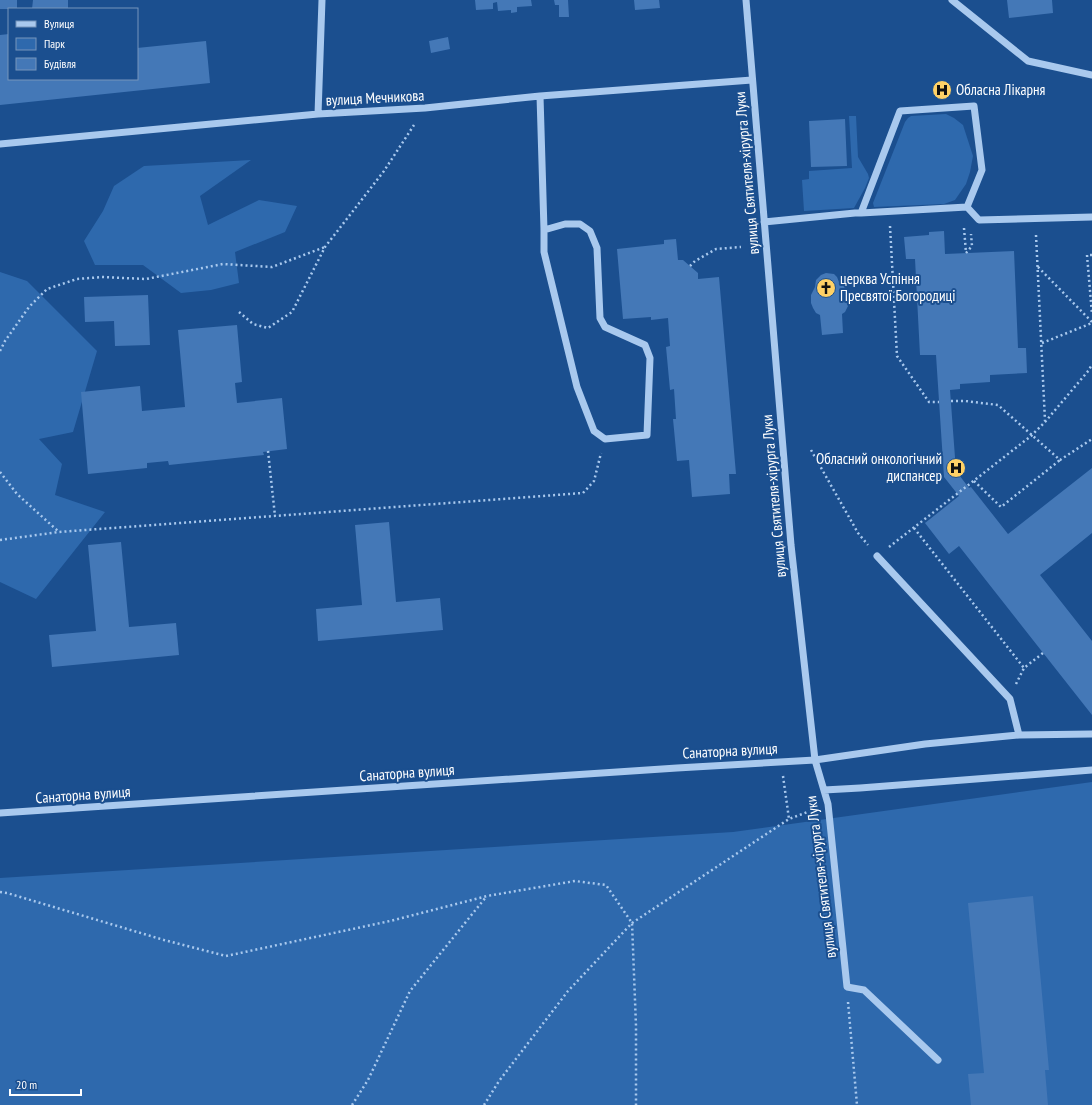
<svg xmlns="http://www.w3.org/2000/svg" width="1092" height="1105" font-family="'PT Sans Narrow',sans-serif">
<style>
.green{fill:#2e69ad}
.building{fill:#4478b7}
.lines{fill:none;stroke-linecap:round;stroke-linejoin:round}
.path{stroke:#a9c9ee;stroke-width:2.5;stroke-dasharray:2 3;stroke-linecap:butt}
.minor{stroke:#a9c9ee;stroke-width:7}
.labels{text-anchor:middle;stroke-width:4;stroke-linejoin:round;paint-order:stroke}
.poi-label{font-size:15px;fill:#fff;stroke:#1b4f8f;text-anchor:start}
.street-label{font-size:15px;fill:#fff;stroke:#1b4f8f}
</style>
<rect width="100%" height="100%" fill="#1b4f8f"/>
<path class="green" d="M946 114 954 118 963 125 973 156 970 172 966 184 955 200 944 204 874 207 873 203 905 122 908 118 911 116Z
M849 116H856L858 157 868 174 869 178 865 188 854 208 804 211 802 180 809 179V171L852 168Z
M251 160 200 196 208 225 259 200 297 206 285 232 235 252 239 283 211 290 181 293 143 265H95L84 241 103 211 114 186 144 166Z
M0 272 27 281 97 351 73 432 39 439 62 464 55 495 105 512 36 599 0 582Z
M1092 782V1105H0V878L733 832Z"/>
<path class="building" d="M0 0H17V9H0Z
M33 0H68V9H32Z
M475 0H531L532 6 517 7V12L511 13V10L498 11 497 2 493 3V9L476 10Z
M554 0H568L569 17H559V5H555Z
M634 0H659L660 8 635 10Z
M1007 0H1052L1053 13 1009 18Z
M9 34V79H137V48L206 41 210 83 0 105V35Z
M448 37 450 49 431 53 429 41Z
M845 119 847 166 811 167 809 121Z
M944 231 945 254 1014 251 1018 348H1026L1027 373 990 375V382L960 384V389L950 390 956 471 969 488 971 487 1008 534 1092 468V533L1040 575 1092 641V715L959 546 949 554 925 523 959 496 944 477 936 355H920L915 259H906L904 237 929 235V232Z
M676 239 678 260H683L698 273V279L719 277 736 474H729L730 494 692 497 689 460 677 461 673 419H676L674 389 670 390 666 347 670 346 668 318 651 320V317L623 319 617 249 664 244V240Z
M826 273 834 274 837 277 839 282 844 285 848 291 850 298 848 306 845 312 842 314 843 333 822 335 820 315 816 313 813 308 811 303V295L815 287 816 280 821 275Z
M148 295 150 345 115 346 114 321 85 322 84 297Z
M237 325 242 382 235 383 237 403 282 398 287 449 263 452 264 455 169 465 168 461 147 463V468L88 474 81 392 140 386 142 411 185 407 178 330Z
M389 522 396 602 440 598 443 630 318 641 316 609 362 605 355 525Z
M121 542 129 627 176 623 179 655 52 667 49 635 96 631 88 545Z
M1033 896 1049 1070H1045L1048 1105H971L968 1074 984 1073 968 903Z"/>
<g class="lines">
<path class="path" d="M890 226 897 356 929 402H939
M964 228 966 253
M1036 235 1045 421
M966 253 972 246 971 234
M1092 255H1087L1092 314
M690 266 695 261 716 249 741 247
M1038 267 1092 322
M239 312 253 324 268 328 292 312 325 247 384 171 414 125
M1042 343 1092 323
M0 351 5 341 29 307 47 289 77 279 102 277 146 279 223 264 272 267 325 247
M951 401H965L998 405 1060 460 1092 439
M811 450 858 533 868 545
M268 451 275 516
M0 472 17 494 59 532
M974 481 1001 507 1060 460
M914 528 1024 668
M0 540 59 532 583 493 594 481 601 453
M889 547 1031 436 1045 422 1089 370 1092 364
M1016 684 1024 668 1043 653
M783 776 789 819
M0 892 7 893 164 940 226 956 390 921 487 896 575 881 606 885 632 923 636 1026V1105
M848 1002 857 1105
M352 1105 368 1080 410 991 486 897
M484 1105 499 1081 568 991 632 923 789 819 813 810"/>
<path class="minor" d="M746 0 791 545 815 760 828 804 847 987 864 990 938 1060
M952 0 1028 61 1092 75
M540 96 544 230V252L577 387 594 431 605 439 647 435 650 358 645 345 605 327 600 318 597 248 590 231 580 224H565L544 230
M318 114 322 0
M0 144 318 114 425 108 540 96 752 80
M967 207 979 220 1092 217
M764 222 855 213H861L967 207 982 170 974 106 900 111 861 213
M877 556 1010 699 1019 735
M824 790 860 788 1092 770
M0 813 677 768 815 760 925 744 1019 735 1092 734"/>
</g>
<defs>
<g id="hospital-disc" transform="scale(1)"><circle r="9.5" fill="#ffd166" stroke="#1b4f8f"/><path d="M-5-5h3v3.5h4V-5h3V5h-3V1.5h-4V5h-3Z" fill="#111"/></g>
<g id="church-disc" transform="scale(1)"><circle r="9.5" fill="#ffd166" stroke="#1b4f8f"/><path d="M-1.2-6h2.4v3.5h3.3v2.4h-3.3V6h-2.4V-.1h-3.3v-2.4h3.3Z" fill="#111"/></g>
</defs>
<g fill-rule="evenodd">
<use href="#hospital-disc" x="942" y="90"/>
<use href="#church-disc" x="826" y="288"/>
<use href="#hospital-disc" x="956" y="468"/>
</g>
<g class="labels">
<g class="poi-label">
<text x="956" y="95">Обласна Лікарня</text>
<text x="840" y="284">церква Успіння<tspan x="840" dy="17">Пресвятої Богородиці</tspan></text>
<text x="942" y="464" text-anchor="end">Обласний онкологічний<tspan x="942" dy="17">диспансер</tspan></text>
</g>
<g class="street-label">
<text transform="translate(375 98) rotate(-3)" y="5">вулиця Мечникова</text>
<text transform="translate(747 173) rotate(-95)" y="5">вулиця Святителя-хірурга Луки</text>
<text transform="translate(774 496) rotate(-95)" y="5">вулиця Святителя-хірурга Луки</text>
<text transform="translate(730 751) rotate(-3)" y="5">Санаторна вулиця</text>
<text transform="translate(407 773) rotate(-4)" y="5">Санаторна вулиця</text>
<text transform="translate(83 795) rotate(-4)" y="5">Санаторна вулиця</text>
<text transform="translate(821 877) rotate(-97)" y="5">вулиця Святителя-хірурга Луки</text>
</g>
</g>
<rect x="8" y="8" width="130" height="72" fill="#1b4f8f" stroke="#7695bc"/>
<rect x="16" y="21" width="20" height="6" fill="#a9c9ee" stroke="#7695bc"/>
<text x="44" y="28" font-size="12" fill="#ffffff">Вулиця</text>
<rect x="16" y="38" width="20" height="12" fill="#2e69ad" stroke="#7695bc"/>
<text x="44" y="48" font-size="12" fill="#ffffff">Парк</text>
<rect x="16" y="58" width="20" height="12" fill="#4478b7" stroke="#7695bc"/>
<text x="44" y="68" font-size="12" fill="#ffffff">Будівля</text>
<path d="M10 1089v6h71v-6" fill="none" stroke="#ffffff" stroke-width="2"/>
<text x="16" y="1089" font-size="12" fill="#ffffff" stroke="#1b4f8f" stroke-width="3" paint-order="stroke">20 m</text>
</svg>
